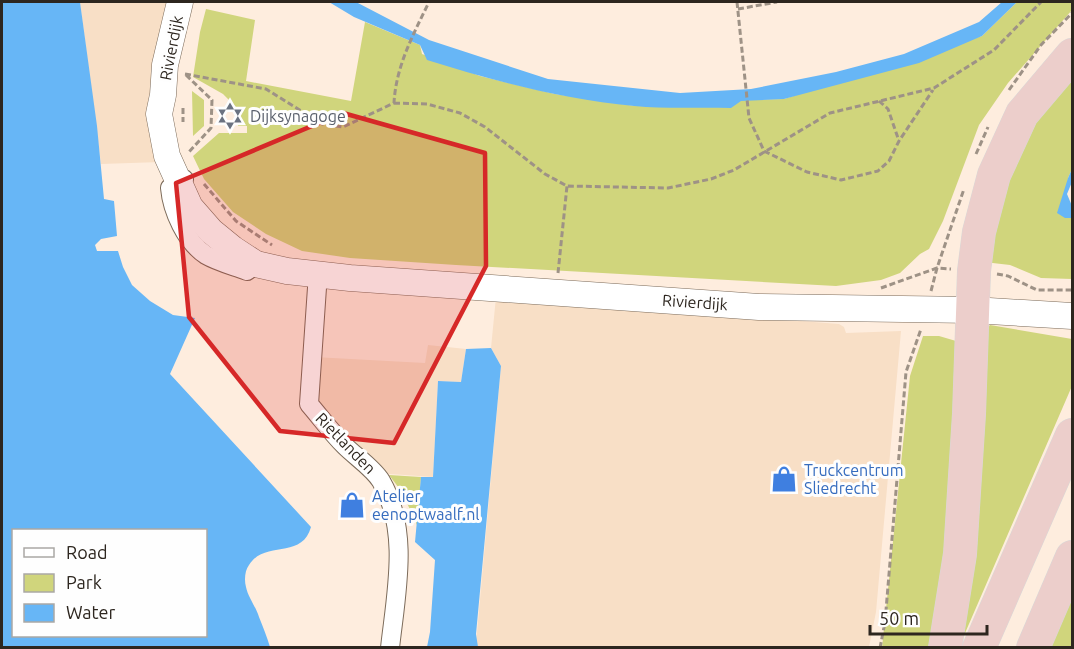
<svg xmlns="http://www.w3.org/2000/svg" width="1074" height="649" font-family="Ubuntu,sans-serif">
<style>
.built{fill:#f8dfc6}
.green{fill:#d0d57c}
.water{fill:#67b6f6;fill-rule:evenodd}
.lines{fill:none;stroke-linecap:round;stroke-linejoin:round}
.street-casing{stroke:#7c6b5a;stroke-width:20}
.secondary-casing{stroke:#7c6b5a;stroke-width:27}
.highway-casing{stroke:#d9d8d7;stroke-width:34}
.path{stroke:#9e9286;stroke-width:3;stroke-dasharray:6 3;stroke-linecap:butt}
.street{stroke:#fff;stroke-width:18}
.secondary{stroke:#fff;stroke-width:26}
.highway{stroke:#eccecb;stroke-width:33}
.marked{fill:#d62828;fill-opacity:0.2;stroke:#d62828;stroke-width:4.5;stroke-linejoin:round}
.labels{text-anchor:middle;stroke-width:6;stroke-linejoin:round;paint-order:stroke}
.street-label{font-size:16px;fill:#2d261f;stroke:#fefefe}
.worship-label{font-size:16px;fill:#5b616d;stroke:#fefefe;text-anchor:start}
.shop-label{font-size:16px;fill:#366cbe;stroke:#fefefe;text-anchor:start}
</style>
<rect width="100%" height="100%" fill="#feedde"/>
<path class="built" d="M80 2H179L161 162 101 164Z
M496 297 839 324 844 327 846 333 901 331 876 612 869 647 478 648 476 644 501 366 491 348Z
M428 345 466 349 461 382 438 381 433 477 376 473 318 409 314 357 425 363Z"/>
<path class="green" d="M1017 2H1072V10L1008 83 979 125 943 221 929 249 920 254 900 273 881 280 836 286 456 265 350 258 302 251 266 234 233 212 204 179 193 156 219 133H247V126H238V109L223 94 193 77 200 32 206 9 255 20 246 81 351 101 365 22 420 45 422 54 480 76 555 94 635 106 730 107 741 100 784 99 982 36Z
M1072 71V169L1068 178 1065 218H1072V279L1041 278 1010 265 984 262C1002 194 1025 125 1072 71Z
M192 91 204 100V126L193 136Z
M990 325 1072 339V386L959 647 984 331Z
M923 336H939L956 341 950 550 931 647 882 648 910 376Z
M389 475 421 477 417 525 402 492Z
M1072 598V647H1051Z"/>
<path class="water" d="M2 2H80L97 126 104 199 114 201 117 236 101 239 95 245 97 251H118L123 267 132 285 150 301 173 315 195 318 170 374 311 527C302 560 264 540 249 565 245 570 244 580 246 587 248 597 256 607 259 617 263 627 267 637 270 647H2ZM14 530H206V636H14Z
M329 2H356L429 40 548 79 680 93 751 89 836 72 904 54 979 22 1002 2H1017L982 36 919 63 784 99 741 101 731 108C699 107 665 109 634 106 563 99 494 81 427 60L420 45 354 17Z
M1072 169V182L1067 194 1072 206V218H1065L1057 213 1068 178Z
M491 348 501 366 476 634 478 647H427L430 632 435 560 415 542 421 477H433L438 381 461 382 466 349Z"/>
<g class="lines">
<g class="street-casing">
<path id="street" d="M184 179 170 188C172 211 186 242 206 255 218 262 234 266 247 271L256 264
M318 273 309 404C321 418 332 433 345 446 356 457 373 468 381 481 410 531 396 593 390 648"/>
</g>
<g class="secondary-casing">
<path id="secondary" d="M180 2 165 65 163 95 159 114 167 156 190 207 211 231 233 249 256 264 287 271 350 278 759 307 973 310 1072 316"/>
</g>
<g class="highway-casing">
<path id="highway" d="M945 648 960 554 969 414 974 271 979 232 994 175 1022 114 1072 55
M979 648 1072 435
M1033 648 1072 557"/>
</g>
<path class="path" d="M737 2 749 118 764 151 807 172 841 180 878 171 889 161 899 141 933 90
M738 9 777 2
M185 74 266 89 322 124 343 127 394 103C396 66 413 35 429 2
M186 75 212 100 211 128 188 153
M1009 90 1041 45 1072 13
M879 101 888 109 899 141
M394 103 427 104 460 113 485 127 545 174 567 186 668 188 711 179 734 170 830 113 934 88 994 50 1041 2
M183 108V122
M976 154 988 127
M204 184 236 221 272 245
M558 273 567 186
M997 274 1008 276 1037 290H1072
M881 288 937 268 951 269
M931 291 937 268 964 189
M880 648 885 622 906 372 921 329"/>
<use href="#street" class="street"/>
<use href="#secondary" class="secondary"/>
<use href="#highway" class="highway"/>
</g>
<path class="marked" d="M343 113 485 153 486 266 394 443 280 431 189 317 176 183Z"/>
<defs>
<g id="synagogue-bare" transform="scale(2.07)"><path d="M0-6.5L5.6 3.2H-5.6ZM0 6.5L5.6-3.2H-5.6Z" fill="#6b7280" stroke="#fefefe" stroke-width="2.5" paint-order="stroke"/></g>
<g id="shop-bare" transform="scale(2.07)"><path d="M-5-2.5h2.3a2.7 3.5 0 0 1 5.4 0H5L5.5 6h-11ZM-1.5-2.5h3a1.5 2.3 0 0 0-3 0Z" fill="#3f7fe0" stroke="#fefefe" stroke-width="2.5" paint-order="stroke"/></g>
</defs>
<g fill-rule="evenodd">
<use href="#synagogue-bare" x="230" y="116"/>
<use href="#shop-bare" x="784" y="479"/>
<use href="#shop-bare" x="352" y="505"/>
</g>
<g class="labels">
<g class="street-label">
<text transform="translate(171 48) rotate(-79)" y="6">Rivierdijk</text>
<text transform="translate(695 302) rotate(4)" y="6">Rivierdijk</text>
<text transform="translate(346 443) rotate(46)" y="6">Rietlanden</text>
</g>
<g class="worship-label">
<text x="250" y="122">Dijksynagoge</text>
</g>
<g class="shop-label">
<text x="804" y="476">Truckcentrum<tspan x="804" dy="18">Sliedrecht</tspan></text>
<text x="372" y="502">Atelier<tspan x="372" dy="18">eenoptwaalf.nl</tspan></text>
</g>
</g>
<rect width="1074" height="649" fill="none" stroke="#2d261f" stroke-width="6"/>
<rect x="12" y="529" width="195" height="108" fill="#fefefe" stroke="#aaa8a5" stroke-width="1.5"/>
<rect x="24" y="548" width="30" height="9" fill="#ffffff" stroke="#aaa8a5" stroke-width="1.5"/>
<text x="66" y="559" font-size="18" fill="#2d261f">Road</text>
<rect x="24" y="574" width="30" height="18" fill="#d0d57c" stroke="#aaa8a5" stroke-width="1.5"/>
<text x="66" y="589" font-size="18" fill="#2d261f">Park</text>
<rect x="24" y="604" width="30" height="18" fill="#67b6f6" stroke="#aaa8a5" stroke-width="1.5"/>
<text x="66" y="619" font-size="18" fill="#2d261f">Water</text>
<path d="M870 625v9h117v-9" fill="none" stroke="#2d261f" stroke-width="3"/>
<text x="879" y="625" font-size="18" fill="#2d261f" stroke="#fefefe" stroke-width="4.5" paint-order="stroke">50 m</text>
</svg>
